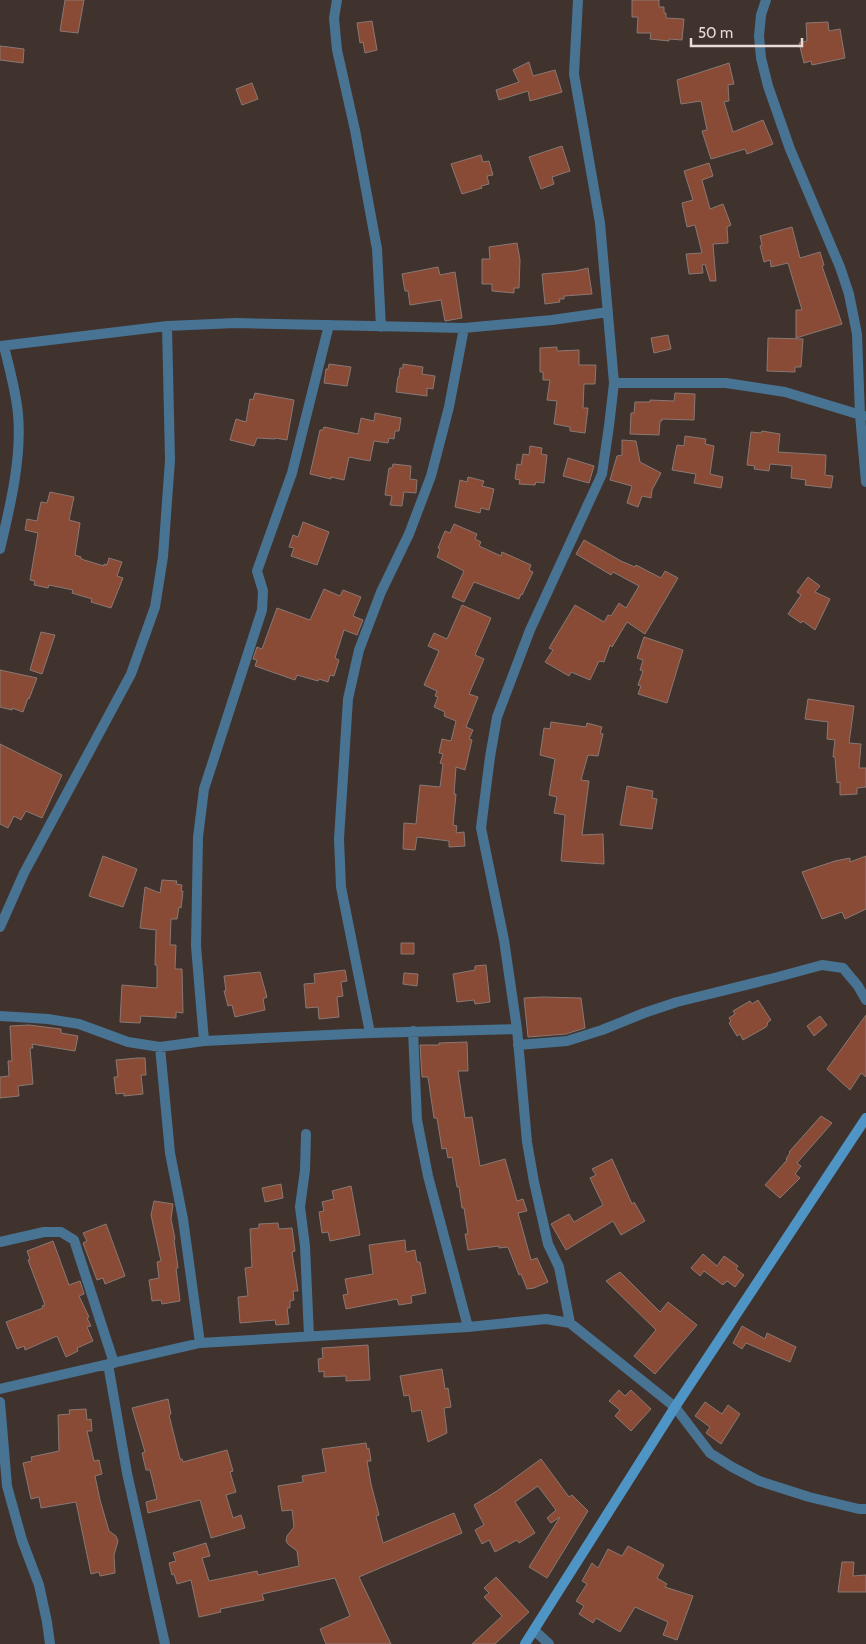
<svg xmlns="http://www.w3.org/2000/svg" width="866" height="1644" font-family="Cabin,sans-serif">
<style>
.building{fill:#8a4b36;stroke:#897873}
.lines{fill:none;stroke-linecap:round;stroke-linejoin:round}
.street{stroke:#487392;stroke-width:10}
.secondary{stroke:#4e95c6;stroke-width:10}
</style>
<rect width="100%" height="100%" fill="#40322d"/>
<path class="building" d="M65 0H84L78 33 60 31Z
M632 0H659V7H664V13H666V18L684 19 682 40 669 39V41L650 39 651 33H637L638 17H632Z
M372 21 377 50 365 53 363 42 360 43 357 23Z
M828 22 829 31 840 29 845 58 812 65 811 61 804 63 799 43 807 41 806 23Z
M0 46 24 49 23 63 0 60Z
M529 62 533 76 555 70 562 92 530 101 528 91 499 100 496 90 519 82 513 70Z
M729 63 734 84 728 85 729 101 724 102 733 132 763 120 773 144 747 154 745 149 711 159 702 131 707 130 701 101 681 104 677 80Z
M252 83 258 99 242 105 236 89Z
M562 146 570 171 552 177 554 184 541 189 529 157Z
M481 155 483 162 489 161 493 175 487 176 489 184 481 186 482 188 462 194 451 164Z
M709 163 713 176 702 180 710 209 723 204 731 225 727 227 728 243 713 244 716 281H710L705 264 702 265 703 273 689 274 686 254 702 253 695 225 687 227 682 203 693 200 684 171Z
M792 227 800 258 820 252 824 265 822 266 842 324 796 338V310H802L788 263 771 267 770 260 764 262 760 246 762 245 760 236Z
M517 243 520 260 519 288H514V293L492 291V284H482V259H490L489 247Z
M438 267 440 275 455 272 462 318 445 321 441 300 410 305 408 291H405L402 274Z
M588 268 592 294 564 296V299H559L560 302 545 304 542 274 575 271Z
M668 335 671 349 654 353 651 338Z
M768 338 803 339 801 367H795V372L767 371Z
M557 347V351L579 350V365H596L595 384H584L583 408H588L585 433 570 431V427L554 424 557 401 547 400 550 380H543V372H540V348Z
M329 364 351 367 347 386 324 383 326 369H328Z
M403 364 423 367 422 374 435 376 433 389 427 388V396L396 392 398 377H399L400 368H403Z
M255 393 294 400 287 440 275 438V439L257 438 254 446 230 440 236 419 246 422 250 399 253 400Z
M675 393 695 394 694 420 662 419V421H660L659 435 630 434 631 413H634L635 402H650V400L674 401Z
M375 413 401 418 399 431H395L394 439 389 438 388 443 374 441 370 461 349 457 344 480 331 477V479L310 474 320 430H323L324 427 358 434 361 418 374 421Z
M762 431 780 434 778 452 826 455 825 475 833 476 831 488 805 485 806 480 791 478 792 466 770 464 769 471 754 469 755 466 747 465 751 432 761 433Z
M685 436 706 439 705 444 714 446 710 474 723 477 721 488 694 483 696 474 672 470 677 445 684 446Z
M622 440 636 441 640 462 661 473 652 490 651 498 642 496 638 507 627 503 632 486 610 480 617 456 622 455Z
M530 446 542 448 541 454 547 455 544 483 536 482 535 485 519 484 520 480 515 479 517 464 521 465 523 454 529 455Z
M568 458 594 466 589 483 563 476Z
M393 464 411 466 410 479 417 480 416 493 404 492 402 506 390 505 392 496 385 495 389 468H392Z
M468 477 484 481 482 486 494 489 489 510 481 508 480 513 455 507 460 480 467 482Z
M50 492 74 497 69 520 80 523 75 555 81 557V559L104 566V564L107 565 109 558 122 562 117 576 123 578 111 608 91 602 92 599 72 593 73 590 49 585 48 588 34 585 35 581 30 580 38 533 25 530 27 519 37 521 41 502 47 503Z
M303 522 329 532 317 565 291 556 294 548 289 547 293 535 298 537Z
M454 524 477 534 475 539 481 542 479 546 501 556 502 552 531 565 529 570 533 572 522 595 521 594 519 599 474 582 464 602 452 597 464 571 437 557 440 549 438 548 445 531 450 533Z
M584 540 621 561 635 567 636 565 661 578 665 571 678 578 645 634 627 622 612 647 610 645 604 662 599 661 590 680 571 672 569 676 545 662 553 650 549 648 575 605 604 622 608 615 611 616 619 603 626 608 639 586 613 572 611 575 576 554Z
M808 577 820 586 815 592 830 599 815 630 803 621 801 623 788 614 801 595 797 592Z
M324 589 340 596 343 590 361 597 353 616 363 620 357 635 344 630 335 658 339 660 334 676 330 675 328 682 319 679 318 681 297 675 295 680 255 666 257 660 253 659 257 647 262 649 277 608 310 620Z
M462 605 491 618 475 655 484 659 469 694 478 697 466 727 473 730 469 739 472 740 465 770 456 767 454 794H456L453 825 457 826 456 833 464 832 465 846 449 847V841L417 837 415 850 403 849 404 823 416 824 420 785 440 787 443 764 440 763 443 754 439 753 442 739 451 741 456 721 444 716 445 712 434 707 438 697 435 696 437 691 424 685 439 651 428 646 434 633 447 639Z
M41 632 55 635 42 674 30 670Z
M644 637 683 650 667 703 638 694 641 686 638 685 643 671 640 670 643 660 637 658Z
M0 670 37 678 29 699 28 698 23 712 12 708V710L0 707Z
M808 699 854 706 849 743 861 744 859 768H866V787L857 788V794L840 795V782L837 783 835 757H833L835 740 827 739 828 722 805 719Z
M551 722 586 727 587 723 602 727 600 733 603 734 598 756 588 755 581 780 589 781 582 835 603 834 604 864 561 861 565 815 554 813 557 797 549 795 555 759 540 755 544 728 550 729Z
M0 744 62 775 42 818 26 811 21 820 14 816 8 828 0 824Z
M627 786 653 791 652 798 657 799 652 829 620 825Z
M103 856 137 869 123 907 89 896Z
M866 856V909L845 919 842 912 822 919 802 872 835 861 850 858V862Z
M162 880 177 881 176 884 182 885 181 891H183L181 908 179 907 177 919H171L170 945H176L175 969H182L183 1013 176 1012V1018L141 1016 140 1023 120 1022 122 985 157 988V965H155L156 930 140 928 145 887 160 893Z
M401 943H414V954H401Z
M486 965 490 1002 475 1004 474 1000 457 1002 453 974 475 970V966Z
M345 970 347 981 341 982 343 996 337 997 339 1017 319 1019 318 1007 306 1008 304 984 315 983 314 974Z
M260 972 267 997 263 999 265 1010 235 1017 232 1005 228 1006 224 991H226L224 976Z
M404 973 418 974 417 986 403 984Z
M543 997 581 998 585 1028 566 1034 528 1037 524 998Z
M758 1000 771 1020 767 1023 768 1024 766 1027 743 1040 740 1034 737 1036 729 1023 731 1021 729 1018 735 1014 733 1011 750 1001 752 1004Z
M866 1015V1077L861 1073 850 1090 827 1069Z
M820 1016 827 1025 814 1036 807 1026Z
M29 1025 61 1029V1033L78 1036 75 1051 32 1044 33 1048H30L33 1084 18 1086 19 1096 0 1098V1077L9 1076 8 1061H12L10 1026Z
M467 1042 468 1071H458L465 1118 472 1117 480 1166 505 1159 517 1201 523 1199 527 1211 518 1213 531 1260 537 1258 548 1282 534 1288 527 1289 521 1274 519 1275 508 1247 499 1248V1246L468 1250 465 1234H468L464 1208H462L459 1187H457L452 1157 448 1158 446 1148 442 1149 437 1118H434L428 1077H422L420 1045H439V1043Z
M138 1058H145L146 1075H141L143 1094 124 1096V1093L116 1094 114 1077H118L116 1060Z
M821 1116 832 1123 797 1163 801 1166 795 1174 800 1178 780 1198 765 1185 787 1160 786 1159 790 1153 789 1152Z
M612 1159 632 1204 634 1202 645 1221 621 1235 613 1221 566 1250 551 1224 569 1214 574 1222 603 1205 590 1178 596 1175 592 1169Z
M281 1184 283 1198 265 1202 262 1188Z
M351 1186 360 1235 330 1241 328 1232 322 1233 319 1212 324 1211 322 1202 334 1199 332 1191Z
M154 1201 173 1204 171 1219 175 1239 174 1240 178 1268H176L180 1301 162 1304 161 1300 152 1301 149 1280 159 1278 157 1262 161 1261 151 1215Z
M278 1223 279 1229 292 1228 295 1251 292 1252 298 1291H293L294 1300 290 1301V1308H287L289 1324 276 1325 275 1320 240 1323 238 1297 248 1296 245 1268 252 1267 250 1229 259 1228V1224Z
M106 1224 125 1276 105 1284 103 1278 97 1280 83 1243 87 1241 83 1233Z
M405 1240 406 1252 415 1250 417 1262H420L426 1293 411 1296 412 1303 399 1305 397 1299 346 1309 343 1295 348 1294 345 1279 373 1274 369 1245Z
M53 1241 69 1285 80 1281 84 1294 79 1296 89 1317 87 1318 91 1326 87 1327 93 1341 77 1348 78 1351 66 1357 57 1336 25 1350 24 1346 17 1349 6 1322 43 1308 42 1306 45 1305 28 1260 30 1259 27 1251Z
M703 1254 717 1266 724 1256 738 1266 736 1269 744 1275 735 1287 727 1281 723 1285 704 1271 700 1276 691 1268Z
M620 1272 660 1312 668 1302 697 1325 655 1374 634 1356 656 1330 606 1281Z
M742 1326 765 1339 767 1333 796 1347 790 1362 746 1343 742 1349 733 1343Z
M368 1345 370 1380 346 1381V1376L324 1377V1371L319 1372 318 1359 323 1358 322 1348Z
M442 1369 445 1389 448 1388 451 1407 444 1408 447 1433 428 1442 421 1410 412 1412 409 1395 404 1396 400 1376Z
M619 1390 625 1396 631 1390 651 1409 631 1431 615 1416 620 1410 609 1401Z
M168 1399 171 1414 169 1415 180 1459H182L183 1462 227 1450 233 1471 230 1472 236 1492 226 1495 233 1518 241 1515 245 1528 211 1538 200 1500 148 1513 146 1502 157 1499 150 1470H146L142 1453 145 1452 132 1408Z
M705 1402 722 1414 728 1405 740 1414 721 1444 706 1433 710 1427 695 1416Z
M86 1409 87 1420 91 1419 92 1431H87L94 1461 99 1460 102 1474 95 1476 100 1500 109 1531 116 1536 118 1541 114 1555 115 1573 100 1576 99 1572 91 1574 76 1502 41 1508 39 1497 31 1499 23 1463 32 1461 31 1457 59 1451 58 1415 70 1414 69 1410Z
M366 1443 367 1449 369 1448 371 1461H367L371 1484 379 1515 376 1516 383 1543 454 1513 462 1533 359 1577 391 1644H326L320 1629 350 1616 335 1578 262 1594 264 1600 220 1609 221 1612 199 1617 191 1580 177 1584 174 1574 172 1575 169 1563 176 1561 173 1553 206 1543 210 1556 202 1558 209 1581 257 1571 258 1575 299 1566 297 1551 288 1544 286 1541 287 1536 294 1527 292 1510 282 1511 278 1486 303 1482 302 1476 326 1472 322 1449Z
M541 1459 569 1497 572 1495 588 1511 547 1578 529 1567 560 1517 551 1523 547 1518 556 1510 538 1486 515 1502 535 1533 519 1543 517 1540 495 1552 489 1540 482 1544 475 1530 484 1525 474 1505 497 1491Z
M628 1546 664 1565 657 1578 667 1584 665 1587 693 1596 677 1640 663 1635 668 1622 635 1607 620 1632 596 1618 593 1623 579 1614 584 1606 576 1601 587 1584 582 1581 592 1563 598 1568 608 1549 622 1556Z
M842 1562H854L853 1576 866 1575V1592H838Z
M496 1577 529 1612 495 1644H472L502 1616 484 1597 489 1593 484 1588Z"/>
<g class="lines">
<path class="street" d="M337 0 334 18 337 50 355 130 377 249 381 327
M766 0 761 15 759 36 761 58 768 86 790 149 840 267 849 294 857 334 860 415 866 482
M0 346 167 326 236 323 464 328 552 320 608 312
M614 383H726L785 392 864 416
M0 549C10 507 22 458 18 414 16 391 9 368 4 346
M0 927 24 873 131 674 155 607 163 557 170 460 167 326
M0 1016 48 1019 79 1024 128 1042 160 1047 204 1041 370 1033 517 1029
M413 1031 417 1120 428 1176 468 1327
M370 1033 341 887 339 839 348 699 359 650 381 592 409 534 431 476 449 407 464 328
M204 1041 196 946 198 837 204 789 262 610 263 591 257 571 292 473 329 325
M518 1045 567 1041 602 1030 644 1013 677 1002 774 978 822 965 843 968 858 986 866 1000
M160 1047 170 1153 183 1219 200 1343
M306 1134 305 1170 300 1207 305 1246 309 1336
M0 1242 44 1232H61L74 1240 114 1363
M570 1323 559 1267 548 1244 534 1182 527 1142 517 1029 504 940 481 828 490 757 497 717 530 630 602 474 609 426 614 383 600 223 574 74 578 0
M108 1364 127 1473 165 1644
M0 1389 200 1343 468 1327 546 1319 570 1323 675 1407 710 1453 732 1467 759 1481 809 1497 859 1509H866
M0 1402 7 1486 22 1540 39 1585 47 1622 50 1644
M534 1630 549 1644"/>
<path class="secondary" d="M525 1644 675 1407 866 1118"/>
</g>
<path d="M691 38v8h111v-8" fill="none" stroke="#e5dbd8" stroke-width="2.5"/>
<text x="698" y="38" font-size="15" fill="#e5dbd8" stroke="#40322d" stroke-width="4" paint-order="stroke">50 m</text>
</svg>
